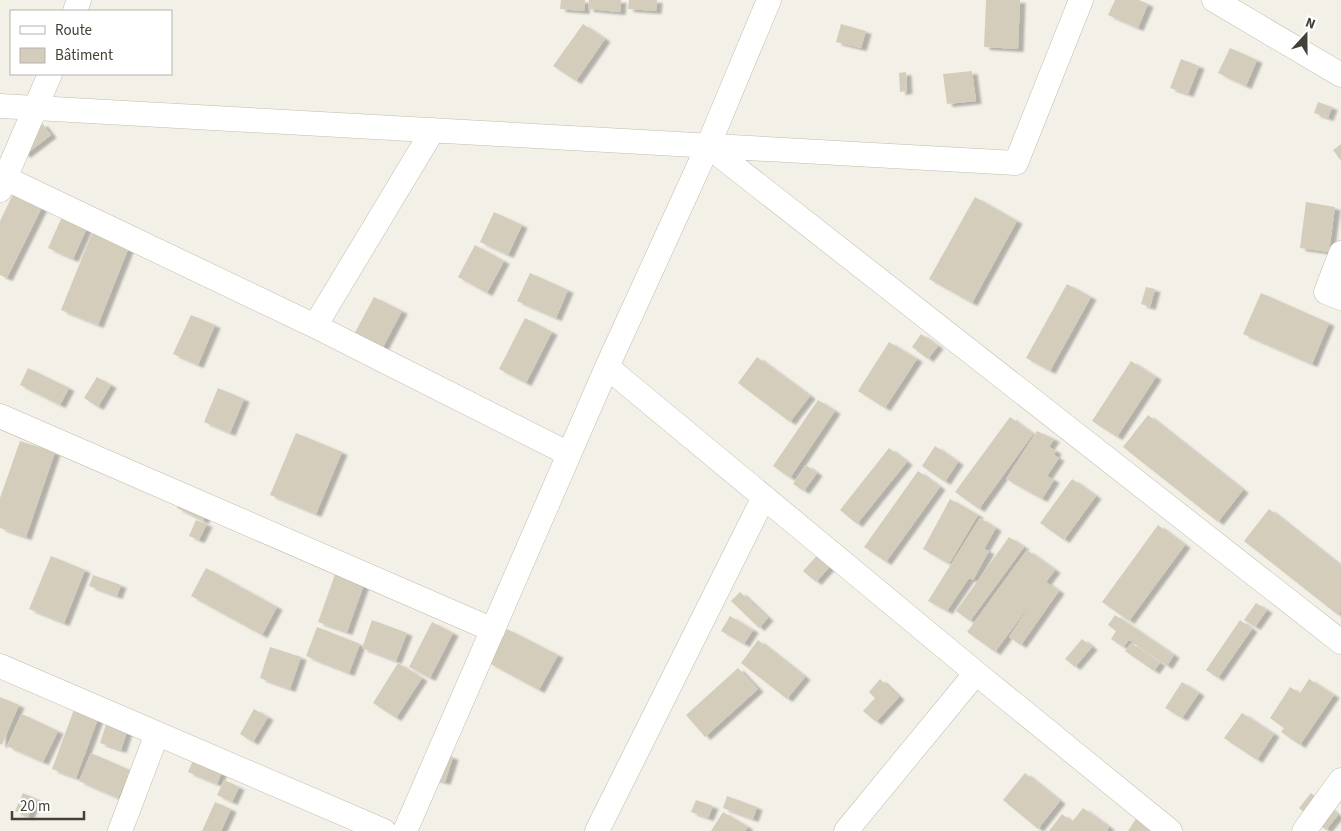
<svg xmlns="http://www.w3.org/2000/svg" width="1341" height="831" font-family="'Source Sans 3',sans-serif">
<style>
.building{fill:#d5cdbc;filter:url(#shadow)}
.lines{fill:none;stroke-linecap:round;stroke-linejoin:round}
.minor-casing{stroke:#c1bcac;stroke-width:25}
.minor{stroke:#fff;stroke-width:24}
</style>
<defs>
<filter id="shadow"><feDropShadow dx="5.5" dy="3" stdDeviation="1" flood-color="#0004"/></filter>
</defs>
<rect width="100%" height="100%" fill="#f3f0e7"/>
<path class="building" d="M561 0H585L584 11 560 9Z
M589 0H621L620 12 588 9Z
M629 0H657L656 11 628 9Z
M986 0H1020L1018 49 984 47Z
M1115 0H1139L1148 4 1138 28 1108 15Z
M583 24 605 39 576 81 553 66Z
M841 24 866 31 861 48 836 42Z
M1230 48 1257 60 1246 86 1218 73Z
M1181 59 1199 66 1188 94 1170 88Z
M972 71 976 101 947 104 943 74Z
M906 72 907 91 900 92 899 73Z
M1318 102 1332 107 1328 118 1314 113Z
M42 123 51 135 25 155 16 144Z
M1341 144V161L1333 150Z
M17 186 46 199 7 278 0 275V221Z
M975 197 1017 221 972 303 929 279Z
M1306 202 1335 207 1329 252 1300 248Z
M65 210 90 221 73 259 48 248Z
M494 212 522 225 508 255 480 242Z
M92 233 129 247 98 325 61 310Z
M475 245 504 261 487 293 458 277Z
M530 273 568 290 556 318 517 301Z
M1067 284 1091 297 1050 371 1026 358Z
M1146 287 1155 289 1150 307 1141 304Z
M1261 293 1329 323 1312 364 1243 334Z
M374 297 402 311 381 351 353 336Z
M191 315 215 325 198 365 173 354Z
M525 318 552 332 526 383 499 369Z
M921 334 938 346 928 359 912 347Z
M889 342 917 359 885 408 858 391Z
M757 357 810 396 790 422 738 383Z
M1131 361 1156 377 1117 437 1092 421Z
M28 368 69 388 60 405 20 385Z
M97 377 111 385 98 407 84 398Z
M218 388 244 399 230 433 204 422Z
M818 400 835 411 790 478 773 466Z
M1148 415 1243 490 1218 522 1123 447Z
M1010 417 1033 434 979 509 955 492Z
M1037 431 1054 439 1049 447 1056 451 1054 455 1059 458 1047 476 1054 480 1042 499 1006 479Z
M296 433 342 452 316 514 270 495Z
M20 441 55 452 26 537 0 528V498Z
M935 446 958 462 945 482 922 466Z
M889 448 907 462 857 524 840 510Z
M806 465 817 473 804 491 793 484Z
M918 471 940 487 886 562 864 547Z
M1072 479 1096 496 1064 540 1040 523Z
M183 495 209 507 203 521 177 508Z
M950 499 978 515 949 564 923 549Z
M1269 509 1341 566V610L1338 615 1244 541Z
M980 518 996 528 984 549 989 551 973 580 969 578 947 611 928 601Z
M196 520 207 524 199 540 189 536Z
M1158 525 1185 545 1129 621 1102 602Z
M1009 537 1024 547 970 621 956 611Z
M1027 550 1055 570 1046 582 1059 591 1021 645 1009 637 1039 592 995 652 967 632Z
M820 552 833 563 816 582 803 571Z
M51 556 85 570 64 623 29 609Z
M338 566 367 576 347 632 318 622Z
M206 568 277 607 262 635 191 596Z
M93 575 121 585 117 596 89 586Z
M740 592 768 618 759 628 731 601Z
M1256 603 1267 610 1255 627 1244 620Z
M1115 615 1174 655 1167 666 1129 640 1123 647 1111 639 1116 631 1108 625Z
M730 616 753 630 744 644 721 631Z
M372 620 407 633 396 661 362 648Z
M1240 620 1252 629 1218 678 1206 670Z
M432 622 453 633 430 678 409 667Z
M317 627 360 644 349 673 306 656Z
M507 629 558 655 539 690 489 663Z
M1082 639 1092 647 1075 667 1065 659Z
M758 640 805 677 787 699 741 663Z
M1131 643 1160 663 1154 671 1125 651Z
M270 647 301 657 290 689 260 678Z
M398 663 422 678 396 718 373 703Z
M738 668 758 689 705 737 686 715Z
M880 679 899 697 876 722 863 711 875 698 869 692Z
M1309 679 1334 695 1300 745 1281 732 1284 728 1270 718 1290 687 1300 693Z
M1182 682 1199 693 1182 718 1165 708Z
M79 696 103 705 76 778 52 769Z
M0 697 19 705 2 745 0 744Z
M254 709 268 717 253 742 240 734Z
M110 712 131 719 121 750 100 743Z
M1242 713 1274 734 1257 760 1224 738Z
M22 714 58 731 43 762 7 746Z
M199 747 227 758 217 784 188 772Z
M431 749 453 757 445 782 422 775Z
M91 753 130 770 118 798 79 781Z
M1025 773 1060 801 1038 829 1003 800Z
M224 780 239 787 232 802 217 795Z
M23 793 37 799 28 817 15 811Z
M1311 793 1338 815 1326 830 1299 808Z
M727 796 757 807 753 819 723 808Z
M696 800 713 806 708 818 691 812Z
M215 802 231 809 221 831H202Z
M1083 808 1109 827 1107 831H1049L1062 814 1072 822Z
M723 812 748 827 745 831H711Z
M1139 814 1160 831H1128Z"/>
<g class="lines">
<g class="minor-casing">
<path id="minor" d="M1214 0 1341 75
M75 11 79 0
M0 106 1016 163 1081 0
M708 146 1341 642
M5 178 315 326 569 454
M0 190 50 74
M1341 253 1326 292 1341 298
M315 326 433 130
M607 367 976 673 1170 831
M0 416 493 630
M0 666 384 831
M120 831 157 734
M405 831 607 367 708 146 769 0
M597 831 764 497
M846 831 976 673
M1304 831 1341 780"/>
</g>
<use href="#minor" class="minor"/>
</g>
<rect x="10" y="10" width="162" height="65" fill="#ffffff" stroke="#b5b3af"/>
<rect x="20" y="26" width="25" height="8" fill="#ffffff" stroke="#b5b3af"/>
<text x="55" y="35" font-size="15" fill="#464136">Route</text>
<rect x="20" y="48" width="25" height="15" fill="#d5cdbc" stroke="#b5b3af"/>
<text x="55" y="60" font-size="15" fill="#464136">Bâtiment</text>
<g transform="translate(1306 35) rotate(21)" stroke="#ffffff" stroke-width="4" paint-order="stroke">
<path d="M0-4L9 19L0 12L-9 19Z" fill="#464136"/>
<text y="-8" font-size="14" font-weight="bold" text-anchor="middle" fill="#464136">N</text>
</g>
<path d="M12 811v8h72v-8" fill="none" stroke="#464136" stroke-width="2.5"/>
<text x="20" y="811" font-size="15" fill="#464136" stroke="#ffffff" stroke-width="4" paint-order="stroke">20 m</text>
</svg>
